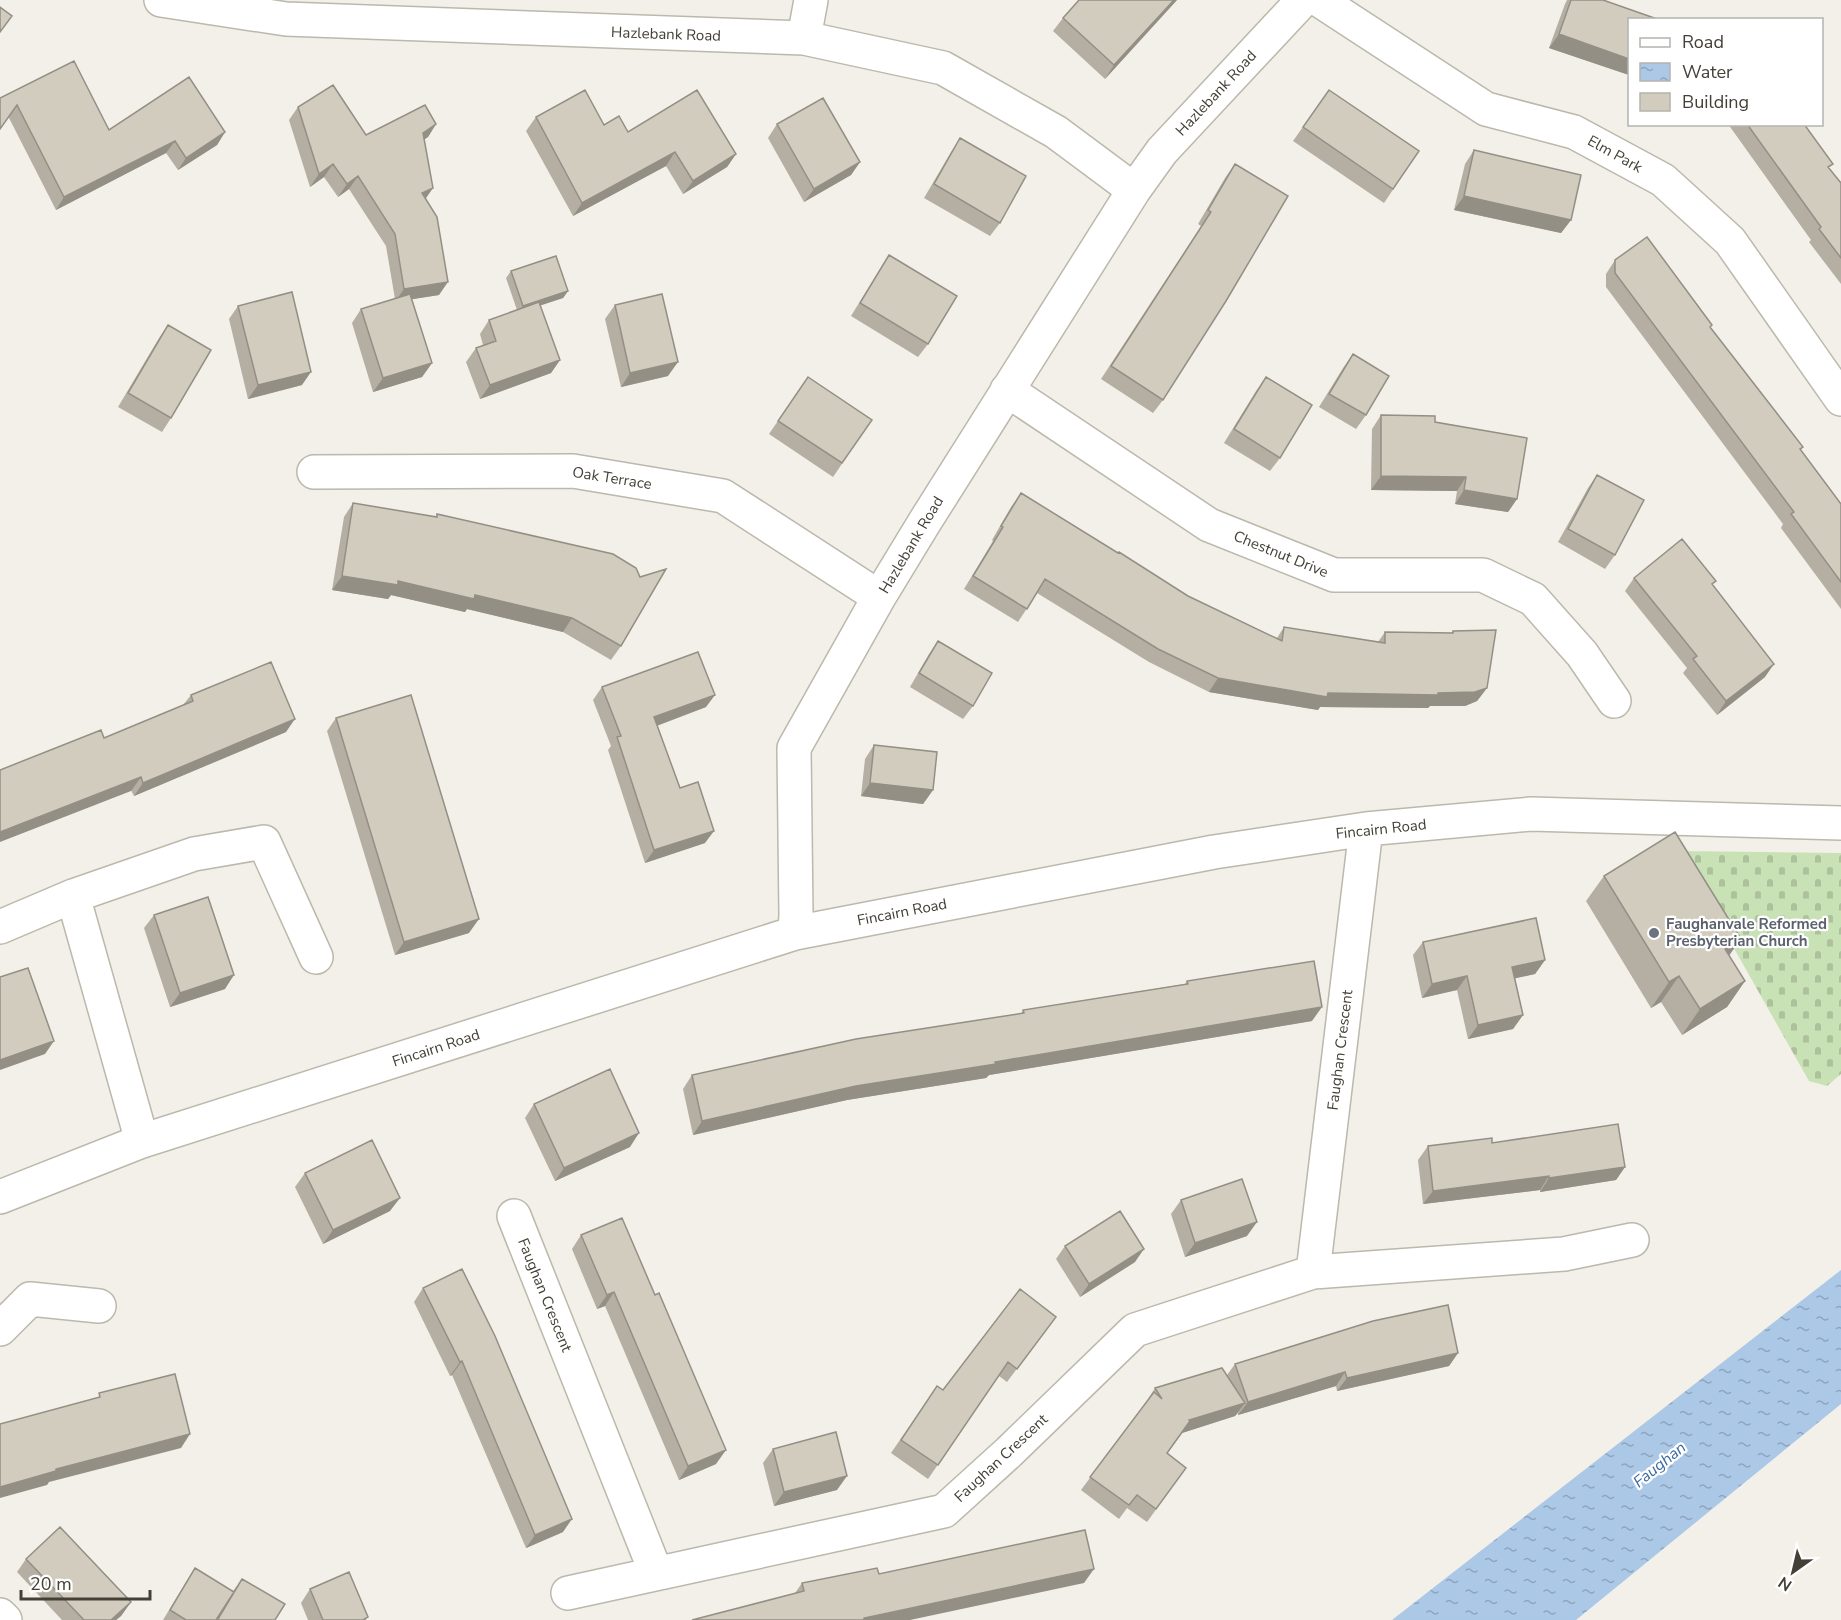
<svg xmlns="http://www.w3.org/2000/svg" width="1841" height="1620" font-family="'Nunito Sans',sans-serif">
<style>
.cemetery{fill:url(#cemetery-stones)}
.water{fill:url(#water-ripples)}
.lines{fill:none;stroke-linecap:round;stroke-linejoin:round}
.minor-casing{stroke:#bcb8ab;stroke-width:36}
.minor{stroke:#fff;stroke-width:33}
.wall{fill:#b5afa3}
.shaded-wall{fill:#938f85}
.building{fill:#d2ccbe;stroke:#938f85;stroke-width:1.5}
.worship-dot{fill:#6b7280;stroke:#fff;stroke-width:2}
.labels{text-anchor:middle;stroke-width:4.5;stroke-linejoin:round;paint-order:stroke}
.street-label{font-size:15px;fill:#444037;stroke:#fff}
.worship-label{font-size:15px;font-weight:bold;fill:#5b616d;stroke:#fff;text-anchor:start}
.water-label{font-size:16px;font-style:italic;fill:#3d6ca3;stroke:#fff}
</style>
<defs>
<pattern id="cemetery-stones" width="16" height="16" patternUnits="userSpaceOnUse" patternTransform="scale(1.5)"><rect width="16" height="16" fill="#c8e1b5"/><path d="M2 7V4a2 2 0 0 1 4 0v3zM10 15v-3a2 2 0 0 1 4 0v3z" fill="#adc29c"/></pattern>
<pattern id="water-ripples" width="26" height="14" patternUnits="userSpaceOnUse" patternTransform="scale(1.5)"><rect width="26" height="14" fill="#abc8e7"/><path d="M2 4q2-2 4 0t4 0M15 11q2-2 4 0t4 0" fill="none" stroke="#8da4bc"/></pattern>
</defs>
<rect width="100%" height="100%" fill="#f2f0e8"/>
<path class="cemetery" d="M1679 851 1841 853V1074L1827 1086 1809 1081Z"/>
<path class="water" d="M1841 1270V1404L1576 1620H1392Z"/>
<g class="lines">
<g class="minor-casing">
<path id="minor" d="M161 0 286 19 804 38 943 68 1056 132 1134 190
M1319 0 1486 109 1574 132 1663 180 1730 241 1841 399
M804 38 811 0
M1007 390 1209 525 1334 575H1483L1533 599 1582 654 1614 701
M314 472 573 471 723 496 879 597
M73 896 142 1141
M0 927 73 896 194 854 264 842 316 957
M795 933 796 915 794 748 879 597 924 523 1134 190 1162 151 1303 0
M0 1197 142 1141 795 933 1214 852 1366 829 1531 814 1841 823
M514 1216 656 1573
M1313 1272 1366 829
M0 1329 30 1299 99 1306
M568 1593 944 1511 1009 1452 1135 1330 1313 1272 1564 1254 1632 1240
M0 1615 5 1620"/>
</g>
<use href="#minor" class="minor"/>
</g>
<path class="wall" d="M1079 0H1177L1105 79 1053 31 1063 18Z
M1567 0H1603L1629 20V75L1549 48 1565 4Z
M1329 90 1419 151 1384 203 1293 141Z
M0 98 109 130 225 132 217 145 178 170 166 153 56 210 9 118Z
M298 107 366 135 436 124 428 137 424 139 433 188 425 198 439 295 412 299 432 363 422 377 373 392 352 323 361 309 395 299 386 246 349 189 338 197 324 177 310 187 289 120Z
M536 117 604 125 628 132 736 154 727 167 683 194 666 166 573 216 526 131Z
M777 124 860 162 851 175 804 202 768 138Z
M1728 124H1804L1829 168 1841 183V284L1809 242 1811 240Z
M960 138 1000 223 990 236 924 198 951 152Z
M1474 150 1571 220 1561 233 1454 210 1465 164Z
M1235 164 1163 400 1153 413 1101 379 1201 226 1198 224 1225 178Z
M889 255 928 344 918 357 851 316 880 269Z
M1615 260 1710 328 1803 447 1801 450 1841 504V609L1781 528 1783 524 1606 287V274Z
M511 271 568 291 563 298 540 305 560 360 551 373 480 399 466 362 476 348 483 345 480 334 489 320 517 310 506 278Z
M615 305 668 376 621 387 605 319Z
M238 306 302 385 248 399 229 319Z
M168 325 171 418 162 432 118 407 159 338Z
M1353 354 1366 415 1356 429 1319 407 1343 368Z
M808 377 872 420 833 477 769 434Z
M1266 377 1280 458 1270 471 1224 443 1256 391Z
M1381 415 1435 422 1517 499 1508 512 1455 504 1457 491 1371 490 1372 429Z
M1597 475 1615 555 1605 569 1558 542 1588 488Z
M1021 493 1188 596 1277 638 1284 627 1378 642 1385 632 1451 633 1453 631 1487 688 1477 701 1465 706H1430L1428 708 1320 707 1318 710 1209 692 1149 662 1037 593 1018 622 964 589 993 541 992 540 1011 507Z
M353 503 435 517 437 514 621 646 611 660 563 632 467 609 465 612 391 595 388 599 332 590 344 517Z
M1634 578 1713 585 1765 677 1717 715 1683 673 1687 668 1625 591Z
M938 641 973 706 963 719 910 687 929 654Z
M602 687 706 707 657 726 680 788 705 843 645 863 608 750 611 746 593 700Z
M191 695 286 732 134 796 104 738 183 705Z
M336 718 469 933 395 955 327 731Z
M874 745 933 790 923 804 861 796 865 759Z
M1604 876 1745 981 1727 1007 1682 1035 1661 1002 1651 1008 1586 901Z
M154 915 225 989 170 1007 144 928Z
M1423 942 1545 960 1535 974 1515 978 1523 1015 1513 1029 1468 1039 1457 990 1422 998 1413 955Z
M1187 981 1312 1021 989 1075 986 1078 847 1100 693 1135 683 1089 692 1075 1021 1014 1023 1010 1185 984Z
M534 1104 630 1147 555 1181 525 1118Z
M1492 1143 1625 1167 1616 1180 1540 1192V1190L1423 1204 1418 1160 1428 1146Z
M305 1173 390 1211 323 1244 295 1187Z
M1181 1200 1247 1236 1185 1257 1171 1214Z
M581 1235 655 1295 716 1464 679 1480 605 1306 597 1309 572 1249Z
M1065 1246 1135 1262 1080 1297 1056 1259Z
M423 1288 563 1532 526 1548 452 1375 450 1376 414 1302Z
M1046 1330 1007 1382 999 1376 928 1479 891 1453 937 1386 943 1390Z
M1458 1353 1449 1366 1337 1391 1336 1386 1238 1415V1413L1235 1416 1182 1433 1167 1454 1186 1468 1147 1522 1127 1508 1119 1519 1081 1490 1146 1402 1155 1388 1227 1375 1235 1364Z
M773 1449 837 1490 774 1506 763 1463Z
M26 1559 131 1602 121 1616 116 1620H62L17 1572Z
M195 1568 233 1591 242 1579 275 1620H163L186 1582Z
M879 1574 1084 1583 795 1593 802 1583Z
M310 1589 367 1620H308L301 1603Z"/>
<path class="shaded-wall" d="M1174 0H1177L1105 79 1114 65Z
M1559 34 1629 59V75L1549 48Z
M436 124 428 137 415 146 423 133Z
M225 132 217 145 178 170 186 158Z
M175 141 166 153 56 210 64 197Z
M675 152 666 166 573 216 582 203Z
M736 154 727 167 683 194 693 181Z
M860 162 851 175 804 202 814 189Z
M333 164 324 177 310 187 319 174Z
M358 176 349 189 338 197 347 184Z
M433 188 424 201 422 193Z
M1464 196 1571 220 1561 233 1454 210Z
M448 282 439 295 395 302 404 289Z
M568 291 563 298 518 313 523 306Z
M560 360 551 373 480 399 490 385Z
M678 362 668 376 621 387 630 373Z
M432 363 422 377 373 392 383 378Z
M311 372 302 385 248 399 258 385Z
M1381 476 1466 477 1457 491 1371 490Z
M1464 490 1517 499 1508 512 1455 504Z
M342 576 398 581 475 595 572 618 563 632 467 609 465 612 391 595 388 599 332 590Z
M1774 664 1765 677 1717 715 1726 701Z
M1218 678 1328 693H1438L1487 688 1477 701 1465 706H1430L1428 708 1320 707 1318 710 1209 692Z
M715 695 706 707 645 730 654 717Z
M295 719 286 732 134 796 143 783Z
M141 777 131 791 0 842V832Z
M870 783 933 790 923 804 861 796Z
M714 831 705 843 645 863 654 850Z
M479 919 469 933 395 955 404 942Z
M1741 939 1723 964 1725 949Z
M1545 960 1535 974 1503 981 1512 967Z
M234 975 225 989 170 1007 180 993Z
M1467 976 1457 990 1422 998 1432 984Z
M1679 976 1661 1002 1651 1008 1669 982Z
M1745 981 1727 1007 1682 1035 1700 1009Z
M1322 1007 1312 1021 989 1075 986 1078 847 1100 693 1135 702 1121 856 1086 995 1062Z
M1523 1015 1513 1029 1468 1039 1478 1025Z
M54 1041 45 1054 0 1070V1060Z
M639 1133 630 1147 555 1181 564 1168Z
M1625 1167 1616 1180 1540 1192 1549 1178Z
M1549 1176 1540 1190 1423 1204 1433 1191Z
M400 1198 390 1211 323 1244 333 1230Z
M1257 1222 1247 1236 1185 1257 1195 1243Z
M1144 1249 1135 1262 1080 1297 1089 1284Z
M614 1292 605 1306 597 1309 607 1295Z
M1458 1353 1449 1366 1337 1391 1347 1378Z
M462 1361 452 1375 450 1376 460 1362Z
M1345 1372 1336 1386 1238 1415 1248 1402Z
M1245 1403 1235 1416 1182 1433 1189 1420Z
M190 1434 181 1448 49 1482 47 1485 0 1498V1487L56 1469Z
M726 1450 716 1464 679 1480 688 1466Z
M847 1476 837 1490 774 1506 784 1492Z
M572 1519 563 1532 526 1548 535 1535Z
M1094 1569 1084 1583 910 1620H862L864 1618Z
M131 1602 121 1616 116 1620H111Z"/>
<path class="building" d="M1079 0H1174L1114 65 1063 18Z
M1571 0H1603L1660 20H1629V59L1559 34Z
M0 7 12 16 0 32Z
M74 61 109 130 189 77 225 132 186 158 175 141 64 197 17 105 0 129V98Z
M333 85 366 135 425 105 436 124 423 133 433 188 422 193 437 217 448 282 404 289 395 234 358 176 347 184 333 164 319 174 298 107Z
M585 90 604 125 619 116 628 132 697 90 736 154 693 181 675 152 582 203 536 117Z
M1329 90 1419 151 1393 189 1303 127Z
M823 98 860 162 814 189 777 124Z
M1747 124H1804L1833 164 1828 167 1841 183V258L1819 229 1821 227Z
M960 138 1026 176 1000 223 934 184Z
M1474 150 1581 175 1571 220 1464 196Z
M1235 164 1288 196 1226 301 1163 400 1111 366 1211 212 1208 210Z
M1647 237 1712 325 1710 327 1803 447 1800 449 1841 504V582L1791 514 1794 512 1615 273V260Z
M889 255 957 296 928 344 860 303Z
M556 256 568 291 523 306 511 271Z
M292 292 311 372 258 385 238 306Z
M410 294 432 363 383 378 361 309Z
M662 294 678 362 630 373 615 305Z
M539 302 560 360 490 385 476 348 496 341 489 320Z
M168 325 211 350 171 418 128 393Z
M1353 354 1389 376 1366 415 1329 394Z
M808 377 872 420 842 463 778 421Z
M1266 377 1312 405 1280 458 1234 429Z
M1381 415 1435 416V422L1527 438 1517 499 1464 490 1466 477 1381 476Z
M1597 475 1644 500 1615 555 1568 529Z
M1021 493 1118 553 1119 552 1188 596 1282 641 1284 627 1385 643V632L1453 633V631L1496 630 1487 688 1475 692 1438 693V695L1328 693 1327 697 1218 678 1158 649 1045 579 1027 609 973 576 1003 527 1001 526Z
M353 503 437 517V514L613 554 636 568 640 577 666 569 621 646 572 618 475 595 474 599 398 581V585L342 576Z
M1682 539 1716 581 1712 584 1774 664 1726 701 1693 659 1697 656 1634 578Z
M938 641 992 673 973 706 919 673Z
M698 652 715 695 654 717 680 788 698 782 714 831 654 850 617 737 621 736 602 687Z
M271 662 295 719 143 783 141 777 0 832V770L101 730 104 738 193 701 191 695Z
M411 695 479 919 404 942 336 718Z
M874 745 937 752 933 790 870 783Z
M1675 832 1741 939 1725 949 1745 981 1700 1009 1679 976 1669 982 1604 876Z
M208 897 234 975 180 993 154 915Z
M1536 918 1545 960 1512 967 1523 1015 1478 1025 1467 976 1432 984 1423 942Z
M1314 961 1322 1007 995 1062 996 1064 856 1086 702 1121 692 1075 856 1039 1024 1013 1023 1010 1188 984 1187 981Z
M28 968 54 1041 0 1060V977Z
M610 1069 639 1133 564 1168 534 1104Z
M1618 1124 1625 1167 1549 1178V1176L1433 1191 1428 1146 1492 1138V1143Z
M372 1140 400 1198 333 1230 305 1173Z
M1242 1179 1257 1222 1195 1243 1181 1200Z
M1120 1211 1144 1249 1089 1284 1065 1246Z
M622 1218 655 1295 659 1293 726 1450 688 1466 614 1292 607 1295 581 1235Z
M462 1269 495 1336 572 1519 535 1535 462 1361 460 1362 423 1288Z
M1020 1289 1056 1317 1017 1369 1008 1362 938 1465 901 1440 937 1386 943 1390Z
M1448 1305 1458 1353 1347 1378 1345 1372 1248 1402 1235 1364 1373 1321Z
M1222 1368 1245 1403 1189 1420 1190 1421 1167 1453 1186 1468 1156 1509 1137 1495 1129 1505 1090 1477 1154 1392 1162 1399 1155 1388Z
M175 1374 190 1434 56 1469V1471L0 1487V1424L100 1397 99 1393Z
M836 1432 847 1476 784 1492 773 1449Z
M60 1527 131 1602 111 1620H84L26 1559Z
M1085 1530 1094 1569 864 1618V1620H692L804 1591 802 1583 877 1568 879 1574Z
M195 1568 234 1592 216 1620H186L170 1610Z
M349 1572 368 1617 363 1620H323L310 1589Z
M242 1579 285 1604 275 1620H219L218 1619Z"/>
<circle class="worship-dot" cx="1654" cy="933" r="6"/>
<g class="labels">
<g class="street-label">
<text transform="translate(666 34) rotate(2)" y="5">Hazlebank Road</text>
<text transform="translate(1216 93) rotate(-47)" y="5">Hazlebank Road</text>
<text transform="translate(1615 154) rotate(29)" y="5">Elm Park</text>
<text transform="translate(612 478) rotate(9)" y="5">Oak Terrace</text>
<text transform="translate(911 545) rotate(-59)" y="5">Hazlebank Road</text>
<text transform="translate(1281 554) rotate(22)" y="5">Chestnut Drive</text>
<text transform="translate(1381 829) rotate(-6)" y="5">Fincairn Road</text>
<text transform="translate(902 912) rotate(-11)" y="5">Fincairn Road</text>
<text transform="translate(436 1048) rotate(-18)" y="5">Fincairn Road</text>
<text transform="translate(1340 1050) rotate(-83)" y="5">Faughan Crescent</text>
<text transform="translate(545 1295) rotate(68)" y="5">Faughan Crescent</text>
<text transform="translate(1001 1458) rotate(-43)" y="5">Faughan Crescent</text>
</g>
<g class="worship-label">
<text x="1666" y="929">Faughanvale Reformed<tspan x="1666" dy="17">Presbyterian Church</tspan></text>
</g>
<g class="water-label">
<text transform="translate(1659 1464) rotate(-39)" y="6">Faughan</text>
</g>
</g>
<rect x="1628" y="18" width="195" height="108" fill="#ffffff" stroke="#b4b3af" stroke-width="1.5"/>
<rect x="1640" y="38" width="30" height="9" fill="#ffffff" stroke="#b4b3af" stroke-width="1.5"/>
<text x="1682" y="48" font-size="18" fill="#444037">Road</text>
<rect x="1640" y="63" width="30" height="18" fill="url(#water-ripples)" stroke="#b4b3af" stroke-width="1.5"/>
<text x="1682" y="78" font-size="18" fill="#444037">Water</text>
<rect x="1640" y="93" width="30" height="18" fill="#d2ccbe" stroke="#b4b3af" stroke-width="1.5"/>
<text x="1682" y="108" font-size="18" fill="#444037">Building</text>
<g transform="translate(1793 1572) rotate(214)" stroke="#ffffff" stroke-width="4.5" paint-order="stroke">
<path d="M0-4.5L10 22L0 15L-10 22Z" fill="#444037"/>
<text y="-9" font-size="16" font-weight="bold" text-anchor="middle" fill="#444037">N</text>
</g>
<path d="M21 1590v9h129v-9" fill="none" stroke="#444037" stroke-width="3"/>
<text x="30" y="1590" font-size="18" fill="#444037" stroke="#ffffff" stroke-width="4.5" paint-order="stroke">20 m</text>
</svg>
